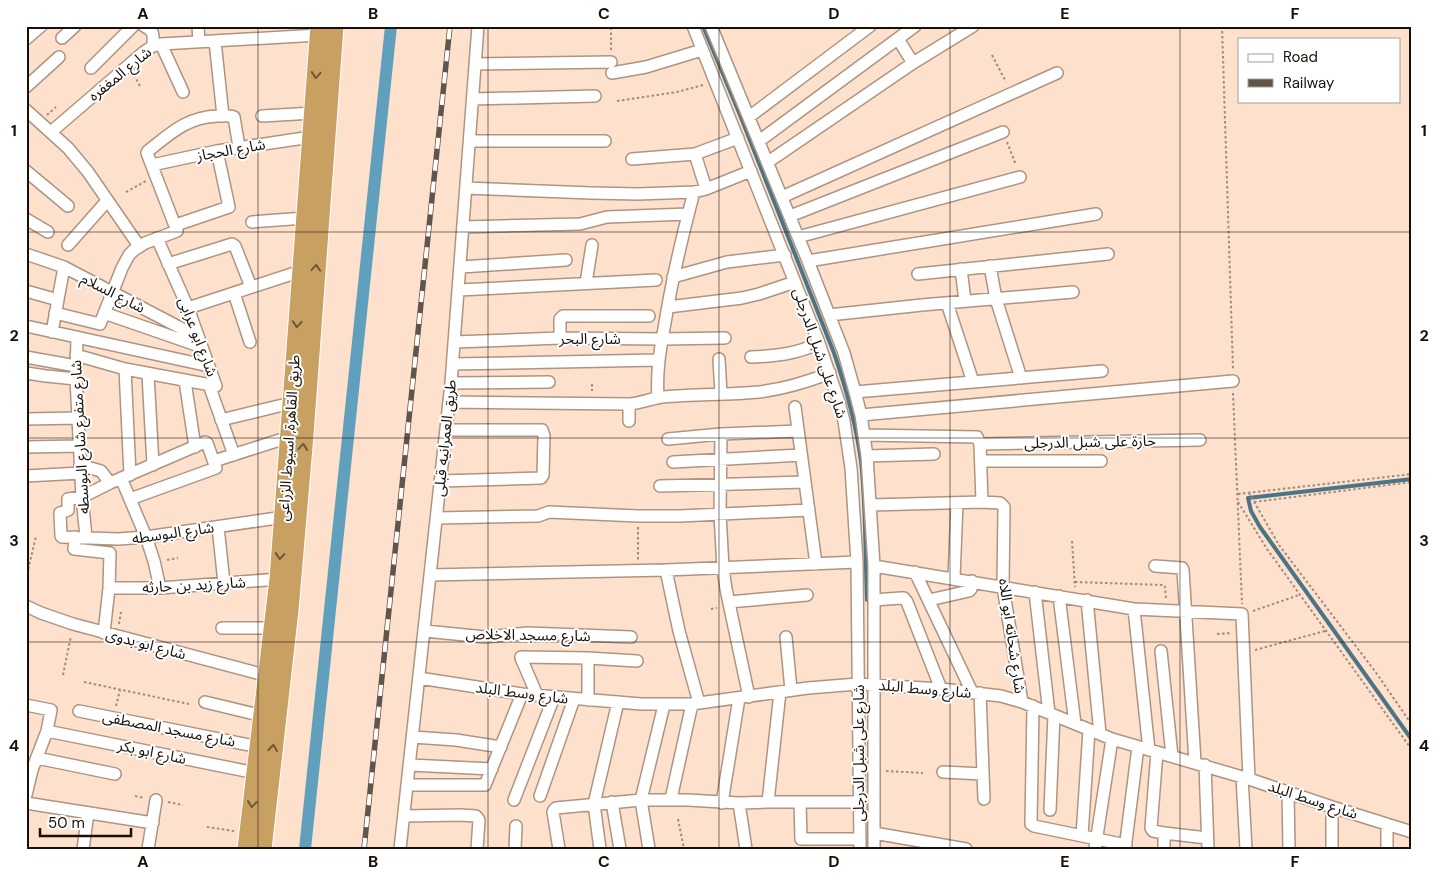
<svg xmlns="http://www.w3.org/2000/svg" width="1438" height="875" font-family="'DM Sans','Noto Sans Arabic',sans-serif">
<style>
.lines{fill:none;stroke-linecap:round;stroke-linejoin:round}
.stream{stroke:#4b7587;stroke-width:4}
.canal{stroke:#61a0bd;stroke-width:12}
.minor-casing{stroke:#ae9481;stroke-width:14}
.trunk-casing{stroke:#fff;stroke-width:21}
.path{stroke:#a08b7d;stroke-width:2;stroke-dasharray:2.5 2.5;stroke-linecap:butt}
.minor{stroke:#fff;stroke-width:11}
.trunk{stroke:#c7a062;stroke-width:19}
.rail-casing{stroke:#635449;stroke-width:5.5}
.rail{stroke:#fff;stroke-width:4;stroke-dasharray:11;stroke-linecap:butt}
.oneway{stroke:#705836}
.grid{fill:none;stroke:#191009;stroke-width:1;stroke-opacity:0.55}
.labels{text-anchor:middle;stroke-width:4;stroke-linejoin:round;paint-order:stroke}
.street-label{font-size:15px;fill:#191009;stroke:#fff}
.neatline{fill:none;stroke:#191009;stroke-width:2}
.grid-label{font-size:16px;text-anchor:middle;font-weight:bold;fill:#191009}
</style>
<rect width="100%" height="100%" fill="#fde1cd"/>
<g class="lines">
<path class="stream" d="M703 26 740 115 834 353C846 388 856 424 861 461 866 507 865 554 867 600
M1412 479 1248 498 1251 511 1260 527 1412 740"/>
<path class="canal" d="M305 849 391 26"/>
<g class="minor-casing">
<path id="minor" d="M144 26C155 32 153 34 153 46
M198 26 199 42
M693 26 819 343 839 402 844 421 851 468 857 562 860 849
M711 26 808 261 844 353 855 392 861 415 867 456 874 566V849
M62 38 75 26
M26 39 41 26
M898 39 913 63
M215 41 223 116
M161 44 183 92
M475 64 611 62
M91 68 133 26
M612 73 646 67 702 50
M26 87 59 57
M473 99 595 96
M26 110 68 148 88 172 139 246
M262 116 313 113
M749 117 870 26
M51 132 144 52 153 46 161 44 319 35
M470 141H605
M759 141 915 26
M695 154 706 189
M632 159 695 154 738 138
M768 162 913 63 973 26
M152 165 217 151 311 137
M26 171 68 206
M466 188 591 193 638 194 694 192 706 189 751 171
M782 197 1057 73
M790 216 1003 132
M26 219 48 232
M252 222 305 218
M176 225 229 207 217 151
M463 227 580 224 607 217 688 214
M798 237 1020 177
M68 245 107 201
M26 254 64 267 198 337
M808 261 1096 214
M168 264 232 244 235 246 251 287
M990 266 996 299 1021 378
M461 267 566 260
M961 269 965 301
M918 274 1108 254
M673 277 727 262 785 255
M586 283 592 245
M459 290 656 280
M26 291 58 300
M234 293 250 342
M947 303 973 382
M668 307 742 298 759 294 795 282
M188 308 301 271
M55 313 100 324 122 268 129 255 134 250 145 243 177 231 147 153 148 151C171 133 187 117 218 116 223 116 229 115 234 117L239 147
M104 313 202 347
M829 315 922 305 1073 292
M26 326 209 366
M52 332 64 267
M77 337 76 379 82 497 86 537
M560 338V319L563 316H649
M454 342 560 338 662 339 725 338
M76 355 125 369 216 386 188 308 157 238
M26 357 76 366
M751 357C776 356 797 354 819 343
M719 359 721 394
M453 364 658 360
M125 369 130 475
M26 373 46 376 76 379
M148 374 153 465
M185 381 195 447
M451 383 549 382
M209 385 234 455
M855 392 1102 371
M658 398C656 368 661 346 666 317 673 275 683 233 694 192
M449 402 629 404C642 403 652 398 663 397 695 394 727 395 759 392 784 389 807 382 830 373
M795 407 816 564
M861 415 1233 381
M26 419 78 418
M221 420 291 403
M629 421V404
M721 434 720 514 723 568 726 589 749 697
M864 435 977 437 980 444 982 502
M668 439 721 434 798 431
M980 444 1200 440
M26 447 80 446
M867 456 934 454
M214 461 289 437
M981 461H1101
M673 462 801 455
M80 465 101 471 110 483
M26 476 81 473
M121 478 146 537 154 561 160 588
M440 481 541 478 543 475 544 436 542 430H446
M660 486 805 482
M130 499 216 468 207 443 205 442 110 483 82 497 68 499V510L60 513 61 536 62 537 118 539 146 537 284 517
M871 505 982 502 1000 503 1004 507 1003 587 1022 702
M437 518 538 516 549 512 638 516H680L809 510
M218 527 224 583
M75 537 74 549 110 553 109 588 104 633
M874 566 1134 609 1242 614 1249 779
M1155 566 1182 568 1183 570 1195 762
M666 570 679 631 699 703
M915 572 972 692
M431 575 666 570 857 562
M954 578 957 503
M109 588H160L279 579
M1035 592 1049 713
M1059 596 1075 724
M874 600 901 598H904L907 602 941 689
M929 600 969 591 971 589 972 581
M1087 600 1100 734
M729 602 807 595
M26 606 41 613 73 624 268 676
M1134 609 1149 750
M222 628H273
M425 631 485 637 528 633 631 637
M786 637 791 690
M1161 651 1172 756
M588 658V700
M419 678 522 694 641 704H692L808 688 858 684 941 689 1001 696 1022 702 1112 739 1249 779 1332 807 1412 832
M980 693 984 799
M537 695 521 658V657L588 658 637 661
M205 702 263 716
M26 705 51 710 47 731 32 770 26 795
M1033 706 1031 824 1034 826 1126 845
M79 711 259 747
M47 731 256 773
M413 737 456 740 501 747
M1157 752 1151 828 1153 831 1164 833V849
M37 758 115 774
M410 765 492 769
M1205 765 1208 849
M943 772 983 774
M1242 777 1246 849
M407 785H485L522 694
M1288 792 1289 849
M540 796 574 699
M671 799 692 704
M514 800 554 697
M612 802 620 849
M768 802 780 692
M800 802 801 839H859
M26 803 153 823
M722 803 739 698
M739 803 746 849
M1332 807V849
M1050 810 1054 715
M404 816 460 815 476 816 479 820 477 849
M1387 824V849
M874 833 966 849
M1164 833 1207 838
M1082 836 1089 730
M83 849 88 813
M148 849 156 800
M400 849 451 383 478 26
M515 849 516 826
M559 849 553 812 554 810 556 808 641 800H688L739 803 768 802H859
M600 849 594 804 618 702
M649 849 641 800 664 705
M1095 849 1112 739
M1125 849 1138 747"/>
</g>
<g class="trunk-casing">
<path id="trunk" d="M247 849 279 579 320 26
M262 849 289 610 304 435 334 26"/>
</g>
<path class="path" d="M1222 26 1233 369
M611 50V26
M992 55 1006 82
M134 75 141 88
M617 101 677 92 703 85
M47 115 56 107
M1007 142 1016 165
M126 192 146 181
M592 384V391
M1233 393 1242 604
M1249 493 1279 545 1377 674 1412 725
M1238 494 1412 474
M1238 502 1267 549 1412 750
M1254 502 1412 482
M26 514H28
M638 527V560
M1072 541 1075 587
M167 560 178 558
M26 579 36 536
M1075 582 1164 585 1165 587 1166 598
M711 609 717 608
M1253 611 1299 595
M119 624 121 612
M1217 634 1232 633
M1255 650 1325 631
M63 675 71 636
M84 682 189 704
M116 706 120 690
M886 771 923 773
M135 796 144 798
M168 802 183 805
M678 819 684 849
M207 827 234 831"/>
<use href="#minor" class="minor"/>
<use href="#trunk" class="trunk"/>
<g class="rail-casing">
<path id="rail" d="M364 849 450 26"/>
</g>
<use href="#rail" class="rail"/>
</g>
<defs><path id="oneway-chevron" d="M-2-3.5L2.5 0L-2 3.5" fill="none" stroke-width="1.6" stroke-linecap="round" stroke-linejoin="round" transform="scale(1.25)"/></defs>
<g class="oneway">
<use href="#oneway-chevron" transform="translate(316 75) rotate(95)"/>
<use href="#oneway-chevron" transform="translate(316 268) rotate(-86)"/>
<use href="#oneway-chevron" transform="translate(297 324) rotate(94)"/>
<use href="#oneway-chevron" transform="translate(303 447) rotate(-85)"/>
<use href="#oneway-chevron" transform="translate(280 556) rotate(95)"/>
<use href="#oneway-chevron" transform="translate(273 748) rotate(-84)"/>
<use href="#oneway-chevron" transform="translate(252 804) rotate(97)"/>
</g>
<path class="grid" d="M258 26V849M488 26V849M719 26V849M950 26V849M1180 26V849M26 232H1412M26 438H1412M26 642H1412"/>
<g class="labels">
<g class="street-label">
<text transform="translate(120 74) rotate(-39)" y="5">شارع المغفره</text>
<text transform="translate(231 150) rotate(-10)" y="5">شارع الحجاز</text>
<text transform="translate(113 293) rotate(27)" y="5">شارع السلام</text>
<text transform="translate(198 337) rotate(69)" y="5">شارع ابو عرابى</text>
<text x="590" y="344">شارع البحر</text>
<text transform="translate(820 353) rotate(71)" y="5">شارع على شبل الدرجلى</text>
<text transform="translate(80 437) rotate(-93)" y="5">شارع متفرع شارع البوسطه</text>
<text transform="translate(289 438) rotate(-86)" y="5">طريق القاهرة, اسيوط الزراعى</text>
<text transform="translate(445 438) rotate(-84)" y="5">طريق العمرانيه قبلى</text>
<text transform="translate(1090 442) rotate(-1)" y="5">حارة على شبل الدرجلى</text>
<text transform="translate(173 533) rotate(-8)" y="5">شارع البوسطه</text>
<text transform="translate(194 585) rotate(-3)" y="5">شارع زيد بن حارثه</text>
<text transform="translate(528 635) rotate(1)" y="5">شارع مسجد الاخلاص</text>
<text transform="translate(1012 636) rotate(82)" y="5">شارع شحاته ابو اللاه</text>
<text transform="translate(146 644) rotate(15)" y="5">شارع ابو بدوى</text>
<text transform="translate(925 689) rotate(5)" y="5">شارع وسط البلد</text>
<text transform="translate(522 693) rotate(7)" y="5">شارع وسط البلد</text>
<text transform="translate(169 729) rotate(11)" y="5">شارع مسجد المصطفى</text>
<text transform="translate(152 752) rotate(12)" y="5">شارع ابو بكر</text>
<text transform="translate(859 753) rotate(-90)" y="5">شارع على شبل الدرجلى</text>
<text transform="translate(1313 800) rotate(18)" y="5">شارع وسط البلد</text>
</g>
</g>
<rect width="1438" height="875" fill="none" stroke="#ffffff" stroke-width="55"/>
<rect x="1238" y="38" width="162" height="65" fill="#ffffff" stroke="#a39f9d"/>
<rect x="1248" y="54" width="25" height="8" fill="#ffffff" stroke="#a39f9d"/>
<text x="1283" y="62" font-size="15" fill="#191009">Road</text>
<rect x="1248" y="79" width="25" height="8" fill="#635449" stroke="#a39f9d"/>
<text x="1283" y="88" font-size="15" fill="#191009">Railway</text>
<path d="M40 828v8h91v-8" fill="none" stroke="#191009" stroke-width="2.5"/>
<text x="48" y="828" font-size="15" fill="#191009" stroke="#ffffff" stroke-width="4" paint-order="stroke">50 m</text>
<rect x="28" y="28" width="1382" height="820" class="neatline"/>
<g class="grid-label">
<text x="143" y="19">A</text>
<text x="373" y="19">B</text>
<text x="604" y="19">C</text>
<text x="834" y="19">D</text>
<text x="1065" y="19">E</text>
<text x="1295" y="19">F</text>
<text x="14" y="136">1</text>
<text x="1424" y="136">1</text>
<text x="14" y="341">2</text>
<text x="1424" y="341">2</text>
<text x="14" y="546">3</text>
<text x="1424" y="546">3</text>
<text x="14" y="751">4</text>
<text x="1424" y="751">4</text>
<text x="143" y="867">A</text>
<text x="373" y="867">B</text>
<text x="604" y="867">C</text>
<text x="834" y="867">D</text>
<text x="1065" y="867">E</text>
<text x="1295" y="867">F</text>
</g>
</svg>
